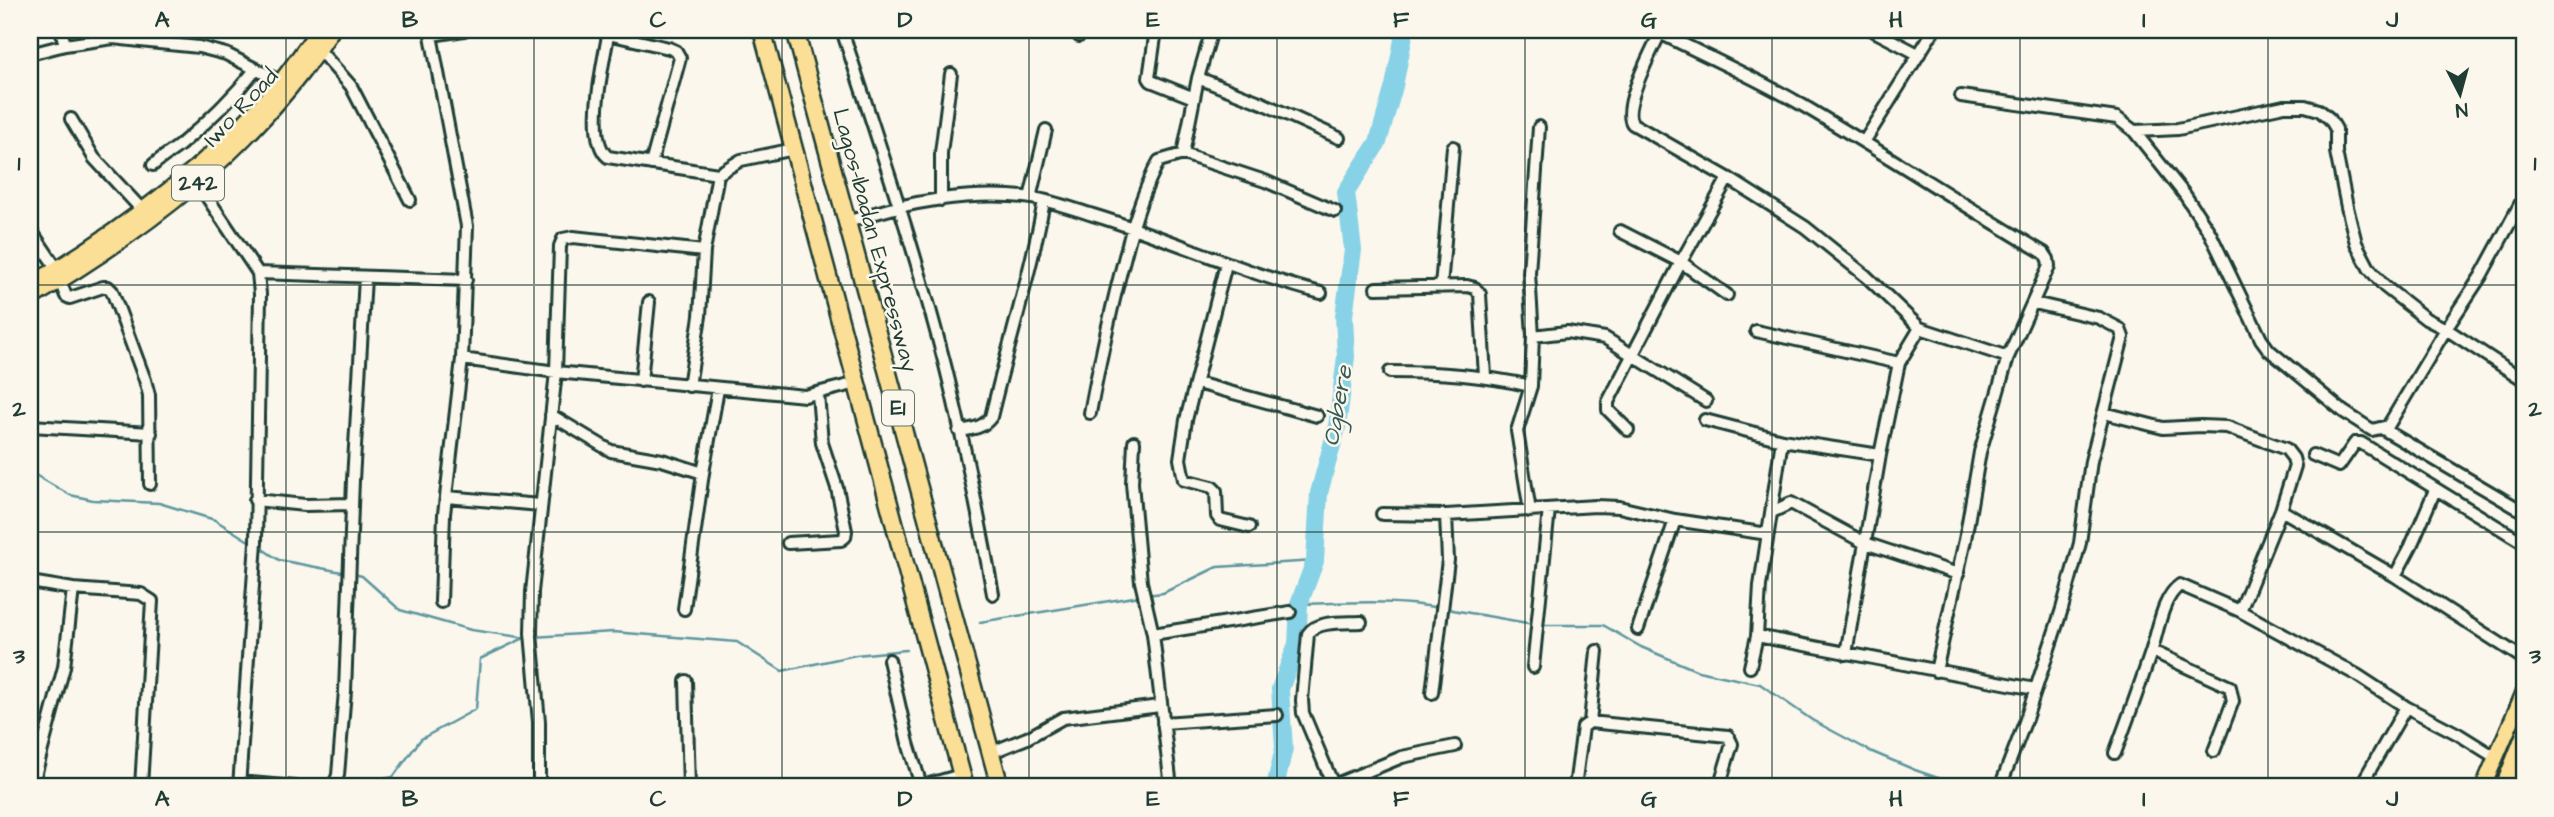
<svg xmlns="http://www.w3.org/2000/svg" width="2554" height="817" font-family="'Architects Daughter',sans-serif">
<style>
.lines{fill:none;stroke-linecap:round;stroke-linejoin:round}
.stream{stroke:#5d969f;stroke-width:2.5}
.river{stroke:#87d2e7;stroke-width:18}
.minor-casing{stroke:#1f3d34;stroke-width:16}
.major-casing{stroke:#1f3d34;stroke-width:19}
.highway-casing{stroke:#1f3d34;stroke-width:21}
.minor{stroke:#fbf7ec;stroke-width:10}
.major{stroke:#fbdf96;stroke-width:14}
.highway{stroke:#fbdf96;stroke-width:16}
.grid{fill:none;stroke:#1f3d34;stroke-width:2;stroke-opacity:0.55}
.labels{text-anchor:middle;stroke-width:5;stroke-linejoin:round;paint-order:stroke}
.shield{fill:#fbf7ec;stroke:#61756b;stroke-width:2}
.shield-label{font-size:21px;font-weight:bold;fill:#1f3d34}
.street-label{font-size:23px;fill:#1f3d34;stroke:#fbf7ec}
.water-label{font-size:24px;font-style:italic;fill:#345b58;stroke:#fbf7ec}
.neatline{fill:none;stroke:#1f3d34;stroke-width:2.5}
.grid-label{font-size:23px;text-anchor:middle;font-weight:bold;fill:#1f3d34}
</style>
<rect width="100%" height="100%" fill="#fbf7ec"/>
<filter id="ink" filterUnits="userSpaceOnUse"><feTurbulence type="fractalNoise" baseFrequency=".0143" numOctaves="2"/><feDisplacementMap in="SourceGraphic" scale="14" xChannelSelector="R" yChannelSelector="G"/><feConvolveMatrix kernelMatrix="1 2 1 2 8 2 1 2 1" color-interpolation-filters="sRGB"/></filter>
<g filter="url(#ink)">
<g class="lines">
<path class="stream" d="M30 472 70 495 93 500 159 503 215 520 252 543
M261 548 279 560 347 573
M354 574 362 576 400 610 471 630 527 638
M1146 595 1163 593 1217 567 1315 561
M1299 604C1346 603 1394 599 1440 608
M1447 609 1533 624
M980 622 1140 596
M1540 625H1603L1641 647 1698 671 1760 684 1812 720 1870 751 1915 770 1964 787
M533 637 613 632 737 642 782 671 856 655 906 650
M347 787 393 777 421 739 476 709 480 659 524 638"/>
<path class="river" d="M1275 787 1284 748 1280 689 1297 644 1299 604 1315 561 1319 493 1337 427 1346 357 1344 316 1353 250 1346 192 1378 142 1394 86 1405 30"/>
<g class="minor-casing">
<path id="minor" d="M61 30 65 45
M430 30 467 226 462 359 444 514 441 602
M609 30C605 56 584 139 608 157L718 174
M842 30C878 141 916 252 945 365 964 441 979 517 993 594
M1075 30 1079 36
M1156 30 1149 78 1151 81 1194 98
M1654 30C1702 54 1750 75 1797 102 1881 151 1961 204 2044 253L2048 259 2049 266 2008 357 1980 452 1965 540 1936 671
M1872 30 1918 54
M1660 33C1652 50 1620 110 1633 124L1728 178 1805 227 1866 276 1920 328 2008 357
M608 34 669 48 676 51 680 58 651 164
M432 35 464 30
M319 50 351 86 410 200
M30 54 65 45 113 38 159 43 199 47 226 54 281 82
M1198 78 1262 103 1339 138
M1961 96 2117 118 2134 131 2158 130 2178 129 2284 106H2305L2319 110 2330 119 2336 129V152L2347 207 2356 243 2369 268 2384 286 2426 319 2446 329 2524 380
M71 119 94 158 143 211
M2134 131 2185 195 2210 233 2261 339 2269 350 2344 412 2372 430 2388 426 2446 329 2481 276 2524 197
M1864 142 1934 30
M1183 154 1198 78 1212 30
M153 165C162 157 171 152 180 145 208 122 233 97 256 69
M197 174 205 194 258 273 260 294 256 542 239 787
M1030 198 1046 130
M941 200V153L951 74
M848 222C902 202 973 190 1032 198 1052 201 1073 209 1093 215 1170 238 1243 273 1321 293
M30 229 57 269
M1620 231 1681 262 1727 295
M1226 264 1186 420 1180 459 1184 480 1212 487 1216 491 1217 516 1220 520 1249 527
M258 273 466 280
M60 281 66 296 70 298 103 287H108L112 291 145 380 149 395 150 484
M1441 287 1453 147
M1376 288 1467 286 1475 288 1480 294 1485 376
M1756 331 1899 363
M1533 336 1567 332 1605 338 1706 401
M462 359 556 372 805 396 857 383
M1390 372C1440 372 1482 375 1531 386
M641 381 649 302
M1197 383 1317 416
M689 386 700 316 704 251 718 174 741 160 794 149
M1090 413C1100 360 1111 308 1125 256 1133 224 1143 190 1159 161L1183 154 1265 181 1335 211
M2104 413 2163 428 2201 426 2227 427 2286 449 2293 458 2295 466 2281 510 2240 611
M551 415 611 451 662 460 703 473
M1705 420 1782 440 1880 455
M30 426 151 433
M2383 429 2524 512
M1628 430 1608 410V402L1681 262 1728 178
M959 431C972 429 983 428 991 417 1008 345 1031 274 1044 201
M1134 442 1132 483 1141 582 1153 634 1171 787
M2313 455 2339 466 2355 443H2361L2524 543
M446 497 540 505
M255 500 305 505 352 504
M2281 510 2395 576 2524 659
M1530 511 1517 431 1531 386 1533 336 1529 273 1539 127
M1772 512 1791 503 1865 543 1958 574
M1382 514 1446 515 1596 506 1619 507 1675 520 1768 534
M788 543 841 540 845 537 846 531 837 488 822 443 818 394
M2395 576 2411 546 2435 490
M30 582 73 589 141 594 152 601 141 787
M684 609 703 473 718 389
M1638 629 1675 520
M1153 634 1290 612
M1757 636 2035 689
M2152 651 2230 687 2233 701 2214 751
M1846 654 1880 455 1899 363 1920 328
M889 660 908 743 920 782 926 785 961 775
M1533 667 1549 509
M1750 667 1757 636 1760 586 1782 440
M686 681 689 787
M1432 693 1448 560 1446 515
M1590 722 1597 651
M1163 723 1277 715
M990 753 1027 738 1063 718 1160 706
M2115 753C2127 721 2139 688 2150 655 2158 634 2161 598 2180 585L2240 611 2357 675 2406 707 2458 734 2495 757
M240 782 295 787
M1334 785 1402 757 1455 746
M32 787 64 667 73 589
M326 787 335 783 338 775 345 691 353 480 365 278
M539 787V722L531 633 532 592 556 372 560 246 563 239 573 237 704 251
M1334 787 1303 713 1302 700 1308 634C1317 620 1345 623 1361 622
M1575 787 1583 727 1590 722 1728 736 1732 744 1719 787
M2000 787 2025 722 2062 609 2080 543 2091 461 2123 337 2120 329 2099 318 2034 303
M2360 787 2406 707"/>
</g>
<g class="major-casing">
<path id="major" d="M30 285C116 234 196 175 264 102 284 80 300 54 319 30
M30 299C148 229 257 147 332 30
M2483 787 2524 692
M2503 787 2524 734"/>
</g>
<g class="highway-casing">
<path id="highway" d="M762 30 965 787
M795 30 1000 787"/>
</g>
<use href="#minor" class="minor"/>
<use href="#major" class="major"/>
<use href="#highway" class="highway"/>
</g>
</g>
<path class="grid" d="M286 30V787M534 30V787M782 30V787M1029 30V787M1277 30V787M1525 30V787M1772 30V787M2020 30V787M2268 30V787M30 285H2524M30 532H2524"/>
<g class="labels">
<g class="shield">
<rect x="172" y="165.5" width="52" height="35" rx="5"/>
<rect x="882" y="390.5" width="32" height="35" rx="5"/>
</g>
<g class="shield-label">
<text x="198" y="190">242</text>
<text x="898" y="415">E1</text>
</g>
<g class="street-label">
<text transform="translate(240 107) rotate(-47)" y="8">Iwo Road</text>
<text transform="translate(876 240) rotate(75)" y="8">Lagos-Ibadan Expressway</text>
</g>
<g class="water-label">
<text transform="translate(1337 406) rotate(-80)" y="8">Ogbere</text>
</g>
</g>
<rect width="2554" height="817" fill="none" stroke="#fbf7ec" stroke-width="77"/>
<g transform="translate(2460 94) rotate(174)" stroke="#fbf7ec" stroke-width="5" paint-order="stroke">
<path d="M0-5L12 26L0 18L-12 26Z" fill="#1f3d34"/>
<text y="-10" font-size="19" font-weight="bold" text-anchor="middle" fill="#1f3d34">N</text>
</g>
<rect x="38" y="38" width="2478" height="740" class="neatline"/>
<g class="grid-label">
<text x="162" y="27">A</text>
<text x="410" y="27">B</text>
<text x="658" y="27">C</text>
<text x="905" y="27">D</text>
<text x="1153" y="27">E</text>
<text x="1401" y="27">F</text>
<text x="1649" y="27">G</text>
<text x="1896" y="27">H</text>
<text x="2144" y="27">I</text>
<text x="2392" y="27">J</text>
<text x="19" y="170">1</text>
<text x="2535" y="170">1</text>
<text x="19" y="416">2</text>
<text x="2535" y="416">2</text>
<text x="19" y="663">3</text>
<text x="2535" y="663">3</text>
<text x="162" y="806">A</text>
<text x="410" y="806">B</text>
<text x="658" y="806">C</text>
<text x="905" y="806">D</text>
<text x="1153" y="806">E</text>
<text x="1401" y="806">F</text>
<text x="1649" y="806">G</text>
<text x="1896" y="806">H</text>
<text x="2144" y="806">I</text>
<text x="2392" y="806">J</text>
</g>
</svg>
